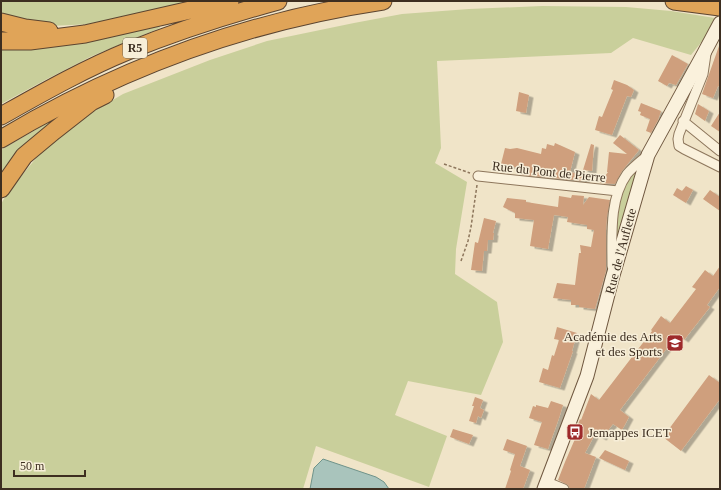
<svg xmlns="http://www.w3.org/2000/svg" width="721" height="490" font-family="Georgia,serif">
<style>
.green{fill:#c9cf9b}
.water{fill:#a9c4bc;stroke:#6f938a}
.building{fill:#cf9f7d;filter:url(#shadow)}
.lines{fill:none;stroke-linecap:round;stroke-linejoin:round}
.street-casing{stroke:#8d765c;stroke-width:11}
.secondary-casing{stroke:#6f573f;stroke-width:15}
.highway-casing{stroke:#5b4430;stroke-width:19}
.path{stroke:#8d765c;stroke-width:1.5;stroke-dasharray:3 2;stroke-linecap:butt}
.street{stroke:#faf1dc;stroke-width:9}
.secondary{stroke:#faf1dc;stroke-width:13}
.highway{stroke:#e0a458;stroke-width:17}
.labels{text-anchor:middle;stroke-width:3;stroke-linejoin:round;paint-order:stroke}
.shield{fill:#f7eed8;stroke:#756857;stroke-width:1}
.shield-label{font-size:12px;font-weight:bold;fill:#3d2e20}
.street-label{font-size:13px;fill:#3d2e20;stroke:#f7eed8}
.poi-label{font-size:13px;fill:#3d2e20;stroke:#f7eed8;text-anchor:end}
</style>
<defs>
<filter id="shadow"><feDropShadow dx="4.5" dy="2.5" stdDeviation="0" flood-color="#0004"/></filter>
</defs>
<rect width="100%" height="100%" fill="#f0e4c8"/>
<path class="green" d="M1 1H198L93 24 50 26 1 19Z
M542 6 626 7 671 11 715 18 708 34 691 55 633 38 611 53 437 61 441 148 435 163 467 182 456 249 455 274 497 302 503 342 481 395 408 381 395 415 447 436 429 487 316 446 303 489H1V204L8 192 37 157 61 135 86 116 123 94 210 60 267 41 354 23 402 14 469 9Z
M159 25 160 28 92 56 47 79 1 104V45Z
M49 122 50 127 1 180V150Z
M639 171 616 247C617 226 616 191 631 176 633 174 637 172 639 171Z"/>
<path class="water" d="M323 459 376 477 384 482 389 489H310L314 468Z"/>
<path class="building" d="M719 46H720V87L718 86 713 98 702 94Z
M672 55 688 64 676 85 669 83 667 86 658 81Z
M614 80 627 85 634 90 631 97 627 96 612 135 595 130 599 116 602 117 613 90 611 89Z
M519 92 529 95 526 113 516 111Z
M641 103 661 111 658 120 651 133 646 131 650 119 640 115 641 112 638 111Z
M698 104 709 111 705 121 695 114Z
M720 112V132L711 126Z
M620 135 639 150 622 171 615 184 600 183 608 172H607L609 152 627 154 613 143Z
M555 143 575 152 570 172 586 176 585 181 522 175 523 169 501 164 505 148 510 149 517 148 541 154 542 148 546 149 547 144 554 146Z
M591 144 594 145 592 171 583 170Z
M686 186 693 190 686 203 673 195 677 188 682 191Z
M710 190 720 197V211L703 199Z
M572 195 584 196 583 205 589 197 610 200 607 217 606 230V271L595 309 579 307V305H571V300L553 298 557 283 575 285 579 253H581L580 245 591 247 594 230 587 229V225L567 222 568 217 554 215 548 249 530 246 534 220 515 218V213L503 207 507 198 526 200V202L558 207 559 196 571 198Z
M484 218 496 221 493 233H494L493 240H488L487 251H484L482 271 471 270 475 242 478 243Z
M720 266V287L707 305 710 307 684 340 677 335 620 410 629 417 622 430 613 424 602 438 595 434 585 453 596 457 584 489H570L568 485 558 480 565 462 578 432 576 430 580 419 581 420 591 394 599 400 652 331 651 330 661 316 670 323 696 289 692 287 705 270 713 276Z
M557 327 577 333 572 351H573L560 388 539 382 543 368 548 370 552 355 554 356 559 340 554 339Z
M709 375 720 383V399L681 451 663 437Z
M475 397 483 400 480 408 484 410 481 418 478 416 476 423 469 421 474 406H472Z
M551 401 563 405 559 418 548 449 534 445 542 422 529 418 533 406 536 407V405L548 408Z
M453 429 473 435 469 444 450 437Z
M507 439 527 446 520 466 530 470 523 489H505L511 471 510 470 515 454 503 450Z
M605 450 629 461 625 470 599 458Z"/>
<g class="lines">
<g class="street-casing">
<path id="street" d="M706 54 703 74 679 134 678 139 679 146 684 149 720 167
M683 121 720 151
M478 176 618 191
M612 266C612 236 609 199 627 174 633 167 641 161 648 155
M547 482 564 489"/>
</g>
<g class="secondary-casing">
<path id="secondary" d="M544 489 587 376 612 279 648 155 704 53 720 23"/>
</g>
<g class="highway-casing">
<path id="highway" d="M674 1 720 7
M1 22 25 28 49 31
M1 41H30L85 34 230 1
M1 116C42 93 84 69 128 51 177 31 227 15 278 1
M1 139C118 69 248 21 383 1
M1 189 24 156 54 131 91 102 105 95"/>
</g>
<path class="path" d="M444 164 470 173
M461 261 468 241 471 227 477 185"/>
<use href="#street" class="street"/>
<use href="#secondary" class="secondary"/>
<use href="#highway" class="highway"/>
</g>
<defs>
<g id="university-square" transform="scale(0.9)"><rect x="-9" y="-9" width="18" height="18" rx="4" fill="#9e2a2b" stroke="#f7eed8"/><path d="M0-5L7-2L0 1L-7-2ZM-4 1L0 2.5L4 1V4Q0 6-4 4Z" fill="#fff"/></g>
<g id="bus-square" transform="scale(0.9)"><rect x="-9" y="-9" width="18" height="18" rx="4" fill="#9e2a2b" stroke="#f7eed8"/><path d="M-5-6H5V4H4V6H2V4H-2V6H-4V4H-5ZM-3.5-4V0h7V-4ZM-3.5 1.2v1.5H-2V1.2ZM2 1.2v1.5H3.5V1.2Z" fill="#fff"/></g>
</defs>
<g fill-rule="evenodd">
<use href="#university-square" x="675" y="343"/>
<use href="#bus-square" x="575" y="432"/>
</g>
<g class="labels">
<rect class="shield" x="123" y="38" width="24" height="20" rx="3"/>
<g class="shield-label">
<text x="135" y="52">R5</text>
</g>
<g class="street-label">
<text transform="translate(549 171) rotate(6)" y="5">Rue du Pont de Pierre</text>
<text transform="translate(620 251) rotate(-75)" y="5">Rue de l'Auflette</text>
</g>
<g class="poi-label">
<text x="662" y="341">Académie des Arts<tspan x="662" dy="15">et des Sports</tspan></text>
<text x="588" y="437" text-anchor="start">Jemappes ICET</text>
</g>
</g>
<rect width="721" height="490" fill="none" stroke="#3d2e20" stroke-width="4"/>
<path d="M14 470v6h71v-6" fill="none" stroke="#3d2e20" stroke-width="2"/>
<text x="20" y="470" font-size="12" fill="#3d2e20" stroke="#f7eed8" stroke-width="3" paint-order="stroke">50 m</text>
</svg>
